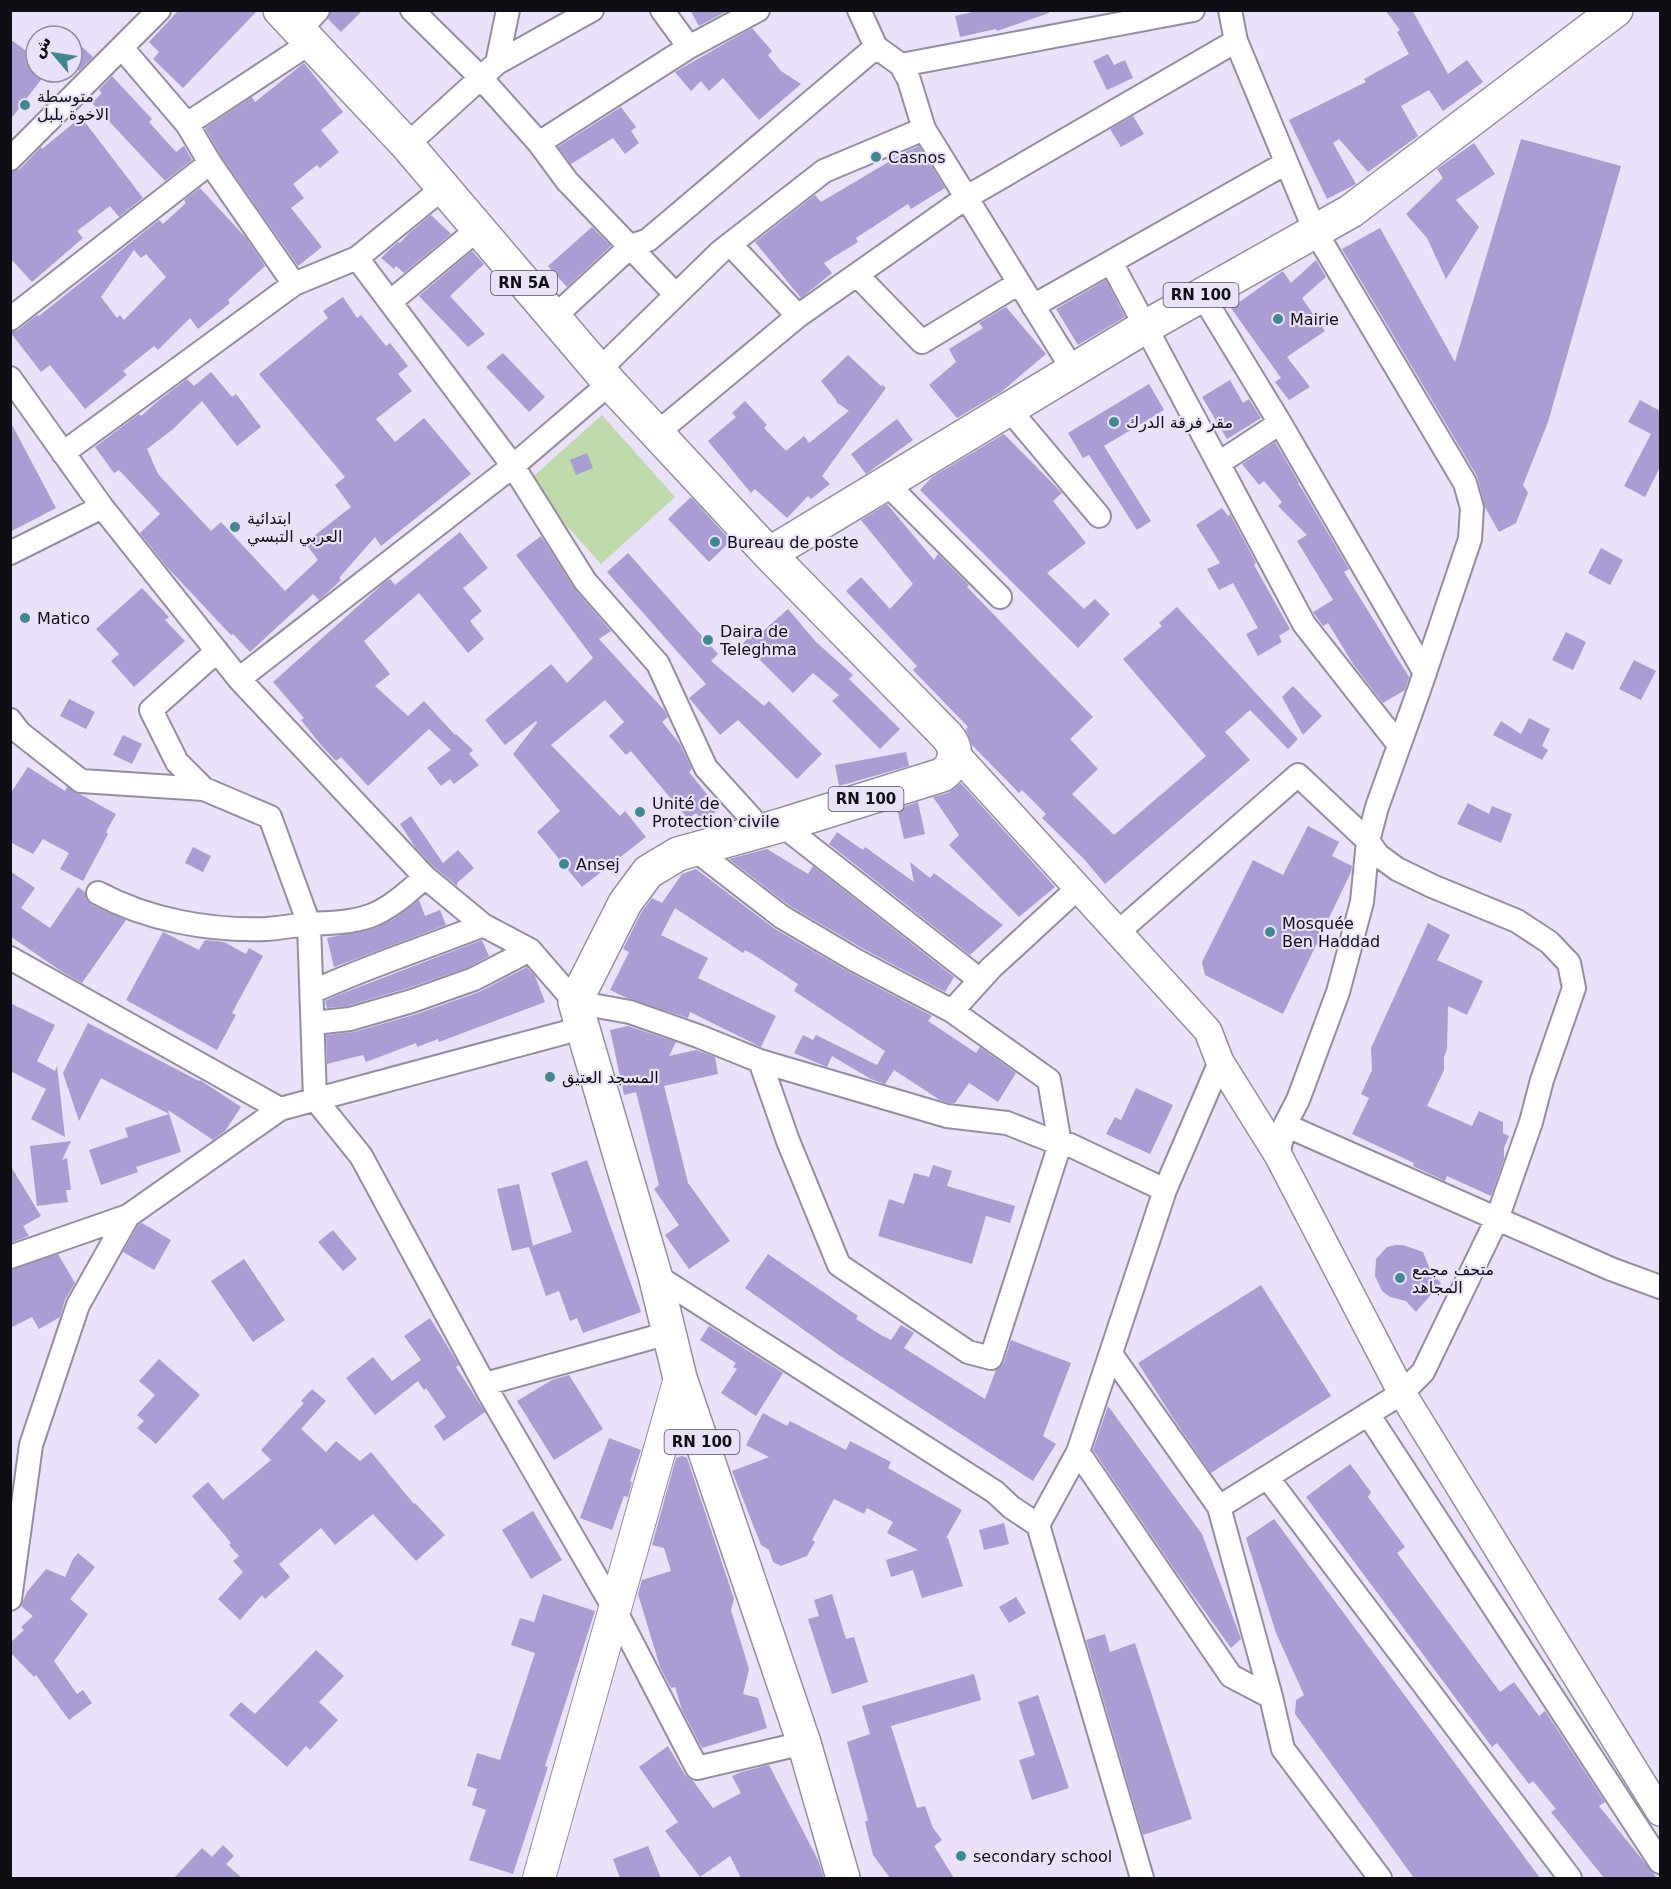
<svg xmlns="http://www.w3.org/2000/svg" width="1671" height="1889" font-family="'DejaVu Sans',Vazirmatn,sans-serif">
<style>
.green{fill:#bfdaaa}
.building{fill:#aa9dd3;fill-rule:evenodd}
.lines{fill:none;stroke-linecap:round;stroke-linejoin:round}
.minor-casing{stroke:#948da2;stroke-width:26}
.tertiary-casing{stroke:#948da2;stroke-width:30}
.secondary-casing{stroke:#948da2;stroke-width:34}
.primary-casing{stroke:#948da2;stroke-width:36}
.minor{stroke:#fff;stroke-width:22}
.tertiary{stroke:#fff;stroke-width:27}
.secondary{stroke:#fff;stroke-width:32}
.primary{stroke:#fff;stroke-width:33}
.poi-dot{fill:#40878f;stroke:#e9e2f9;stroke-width:2}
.labels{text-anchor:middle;stroke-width:4.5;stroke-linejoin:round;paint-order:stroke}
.shield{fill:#e9e2f9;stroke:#514d59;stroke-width:1.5}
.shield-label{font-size:15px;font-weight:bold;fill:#100d15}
.poi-label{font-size:16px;fill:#100d15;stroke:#e9e2f9;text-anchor:start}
</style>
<rect width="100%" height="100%" fill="#e9e2f9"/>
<path class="green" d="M602 415 675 497 601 564 527 482Z"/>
<path class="building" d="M179 10H258L183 88 153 59 159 52 149 42Z
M331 10H363L341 32 328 19Z
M690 10H729L699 26Z
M981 10H1049V13L997 31 996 29 960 37 955 16Z
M1385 10H1412L1448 74 1467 60 1483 82 1443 111 1429 90 1401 106 1418 136 1368 172 1339 139 1333 143 1356 184 1327 199 1289 120 1366 82 1364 79 1409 54 1397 32 1400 30Z
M752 28 772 51 768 55 781 71 801 84 759 120 723 78 709 91 701 81 691 91 675 72Z
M10 39 36 58V72H47L10 120Z
M81 46 93 57 79 71 72 65V56Z
M1108 54 1114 65 1125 60 1133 78 1107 90 1093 61Z
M304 63 343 112 321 130 339 152 320 168 317 165 293 184 304 198 291 208 322 247 298 266 221 156 205 128 252 97 255 102Z
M112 76 152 119 149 122 176 152 184 146 192 160 165 181 92 103 102 93 99 90Z
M621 107 636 127 631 131 639 143 625 154 613 138 571 164 558 147Z
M1133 116 1144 134 1121 147 1110 129Z
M81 117 143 198 119 217 110 206 77 231 83 238 32 282 10 258V172L20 169 41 147 42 149Z
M1521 139 1621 166 1548 422 1523 485 1528 493 1516 523 1499 532 1485 507 1477 476 1342 249 1380 228 1455 362Z
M1474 143 1495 174 1456 200 1479 227 1446 279 1427 238 1406 214 1443 178 1437 169Z
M919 146 945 188 911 209 908 204 856 238 858 242 824 263 832 273 801 298 755 242 815 195 821 202 907 151Z
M200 188 247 239 265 266 228 300 230 303 198 329 190 318 158 350 154 346 123 371 127 375 85 409 50 365 41 372 10 332 18 330 37 315 39 316 159 220 163 224 186 203 184 200ZM134 250 141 258 146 254 166 277 124 320 120 315 117 318 101 297Z
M431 215 451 234 404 273 396 266 394 269 381 258 390 249 398 242 400 243 408 234Z
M592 227 611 246 567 287 548 266Z
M472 251 484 264 450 296 485 334 468 347 419 296Z
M1316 260 1326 277 1302 298 1325 331 1287 357 1310 387 1289 400 1275 382 1281 378 1231 308 1283 271 1291 283Z
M1106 280 1125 317 1078 345 1056 309Z
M343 297 357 318 361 315 386 346 390 343 408 366 398 374 412 391 376 419 395 442 424 418 471 474 381 546 375 537 339 578 341 580 325 595 319 600 313 594 250 652 233 634 231 635 166 566 140 533 160 514 119 470 114 473 95 447 139 414 141 416 159 400 187 379 194 386 211 372 232 397 236 394 261 427 237 446 202 401 172 430 147 449 158 474 211 531 221 522 285 591 318 560 305 543 351 507 335 485 345 477 259 374 328 318 323 311Z
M1006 307 1046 354 1001 392 957 418 929 385 956 362 949 349 983 328 979 323Z
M503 353 545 397 529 412 486 367Z
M848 355 881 386 883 385 886 388 822 476 830 484 811 499 808 496 787 518 755 489 751 493 708 441 736 417 732 413 745 401 767 425 764 428 786 451 804 436 809 443 849 411 836 402 837 401 821 381Z
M1230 380 1243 403 1249 399 1261 418 1227 439 1202 397Z
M1149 384 1164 410 1104 446 1151 521 1137 530 1089 455 1083 458 1068 433Z
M1640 400 1660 411V467L1645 497 1624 486 1651 434 1628 422Z
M897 419 913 440 866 474 851 454Z
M10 421 56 508 10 532Z
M1004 434 1062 493 1053 501 1086 543 1047 573 1084 609 1095 599 1110 614 1078 648 920 490 932 477Z
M1275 442 1299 483 1298 484 1302 489 1349 569 1344 572 1409 677 1405 690 1383 703 1353 664 1328 623 1323 626 1313 612 1333 600 1297 541 1307 535 1278 506 1282 502 1264 481 1259 485 1242 464Z
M587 453 593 468 576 475 570 460Z
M691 497 731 541 709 562 668 519Z
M887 504 934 560 938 554 969 585 967 587 1093 717 1070 739 1098 769 1072 794 1114 835 1206 756 1123 659 1162 626 1159 623 1177 607 1298 739 1288 749 1250 710 1225 732 1250 760 1105 884 1084 859 1042 818 1046 814 1022 790 1019 793 972 745 966 729 968 727 913 670 917 666 846 591 861 577 890 609 913 584 861 520Z
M1222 508 1228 516 1230 514 1256 563 1254 565 1290 629 1279 636 1282 642 1258 656 1246 634 1258 628 1233 583 1219 590 1207 569 1220 563 1196 525Z
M460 532 488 568 463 588 482 611 470 621 484 639 468 653 419 593 364 641 390 674 375 686 408 716 424 701 455 735 456 734 473 750 469 754 479 765 454 784 450 779 441 786 427 768 451 750 429 729 368 786 341 757 336 761 321 745 301 720 304 718 273 682 385 582 390 579 395 585Z
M541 536 574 588 611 631 599 639 665 711 668 717 662 722 680 744 692 769 689 772 719 809 703 822 696 813 688 819 631 751 626 755 609 736 624 722 605 700 551 745 620 816 625 811 646 837 582 887 537 832 560 811 513 754 537 723 536 721 505 745 485 720 551 664 567 683 593 658 516 555Z
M1601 548 1623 560 1610 585 1588 573Z
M628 553 718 654 711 661 764 706 769 701 822 754 797 779 738 720 720 735 689 698 706 684 607 572Z
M142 588 169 617 165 620 185 641 134 687 111 661 119 654 96 629Z
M788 609 816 642 853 675 849 679 900 729 880 749 832 701 839 695 813 673 793 693 743 643 758 628 762 632Z
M1566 632 1586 642 1573 670 1552 660Z
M1634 660 1656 671 1641 700 1619 689Z
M1293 686 1322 716 1303 735 1282 697Z
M69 699 95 712 86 729 60 716Z
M1529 718 1550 729 1542 746 1548 750 1542 760 1493 735 1501 721 1521 734Z
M123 735 142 744 132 764 113 755Z
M906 752 909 766 839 786 835 765Z
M28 767 65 791 67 787 116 814 106 832 108 834 83 881 60 869 69 853 43 839 33 854 10 842V794Z
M961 783 1055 887 1019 917 949 845 959 835 933 797 948 793Z
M918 802 925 834 904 839 897 809Z
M1468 803 1489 814 1492 806 1512 814 1501 843 1457 824Z
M411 816 443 863 458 850 474 868 457 883V886L434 867 415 847 400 824Z
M1308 826 1339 842 1332 856 1352 866 1351 872 1283 1014 1205 975 1202 962 1253 860 1283 875Z
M837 832 863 850 865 847 914 882 910 862 930 878 934 873 1003 925 970 955 829 844Z
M193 847 211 856 203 872 185 863Z
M767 849 808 874 813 866 954 977 945 992 862 948 790 906 729 859Z
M696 869 775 929 849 972 932 1016 928 1021 976 1053 980 1047 1016 1073 998 1102 969 1083 955 1103H950L940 1100 894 1070 885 1084 871 1079 832 1056 827 1067 794 1053 803 1035 813 1040 816 1035 877 1065 885 1051 794 991 798 984 754 955 745 950 743 953 675 908 661 935 708 958 698 978 776 1016 761 1047 690 1012 688 1018 627 998 610 990 629 952 623 949 641 913 652 898 662 903 682 874Z
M10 871 35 888 21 908 50 928 78 887 85 892 87 900 92 905 126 920 82 983 61 971 10 936Z
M419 900 425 916 440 910 446 925 334 967 327 938 375 928 394 919Z
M1428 923 1450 935 1437 960 1483 981 1467 1015 1448 1006 1447 1049 1444 1057V1070L1427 1106 1472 1126 1479 1111 1503 1122V1133L1509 1136 1504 1148V1159L1491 1196 1447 1176 1445 1181 1413 1166 1414 1163 1352 1134 1369 1098 1361 1094 1372 1070 1371 1048Z
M163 932 199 950 205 940 224 942 246 954 249 948 263 956 232 1013 236 1015 217 1050 126 1000Z
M482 940 489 956 469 967 408 988 347 1006 327 1008 325 1001 338 995Z
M527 967 535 976 545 1002 439 1042 438 1039 417 1047 416 1043 366 1062 363 1055 327 1064 326 1035 354 1032 417 1014 479 992Z
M10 1003 55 1025 37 1061 55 1071 57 1066 65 1137 31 1119 46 1089 10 1071Z
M88 1023 199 1081 200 1080 241 1107 225 1131 213 1140 168 1110 181 1152 136 1167 138 1172 101 1185 89 1150 128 1137 125 1128 169 1114 101 1078 79 1121 63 1073Z
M628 1026 676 1042 669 1056 696 1050 715 1057 718 1074 664 1086 688 1183 730 1241 689 1269 665 1235 679 1225 654 1189 659 1185 636 1092 624 1095 610 1030Z
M1136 1088 1173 1105 1150 1154 1106 1134 1115 1117 1121 1120Z
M71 1141 62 1160 67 1158 71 1190H66L68 1202 37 1206 30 1146Z
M587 1160 641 1312 583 1333 577 1318 570 1321 559 1291 546 1296 529 1247 572 1232 551 1173Z
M10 1165 41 1216 23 1226 29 1236 10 1243Z
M933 1165 952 1171 947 1186 1015 1206 1010 1223 986 1216 972 1264 878 1236 889 1199 904 1204 914 1173 929 1177Z
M519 1184 533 1246 512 1251 497 1189Z
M142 1223 171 1240 154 1270 123 1252 138 1225Z
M333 1230 357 1259 343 1271 318 1242Z
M1395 1245H1403L1423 1252 1431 1272 1441 1283 1416 1312 1406 1301 1390 1297 1382 1291 1375 1276 1376 1259 1387 1247Z
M58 1254 75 1283 65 1300 60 1317 39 1329 32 1317 10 1328V1270Z
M768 1254 858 1316 856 1319 881 1335 891 1340 901 1325 914 1333 904 1348 985 1399 996 1370 1004 1362 1011 1340 1071 1363 1043 1436 1056 1444 1033 1481 839 1355 745 1288Z
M244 1259 285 1320 253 1342 211 1281Z
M1261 1285 1331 1396 1211 1473 1175 1421 1138 1363Z
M430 1318 459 1365 456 1367 485 1412 444 1441 434 1426 446 1417 426 1388 424 1390 418 1381 375 1415 346 1378 373 1357 392 1381 421 1360 404 1336Z
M709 1326 783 1373 756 1416 721 1393 737 1369 733 1367 736 1363 700 1340Z
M159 1359 200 1395 156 1444 137 1428 144 1421 137 1415 155 1395 139 1381Z
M569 1375 603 1429 554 1460 517 1401 552 1380Z
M312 1389 326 1401 301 1429 326 1452 336 1441 360 1461 371 1452 414 1504 415 1503 445 1535 416 1561 373 1514 335 1545 321 1528 279 1564 290 1577 265 1599 262 1595 240 1620 218 1599 243 1572 233 1561 239 1556 229 1545 231 1543 192 1496 208 1482 223 1500 271 1460 261 1450 304 1403 301 1401Z
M1108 1406 1202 1534 1241 1639 1231 1648 1177 1573 1093 1450Z
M763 1413 787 1426 790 1421 846 1450 850 1441 891 1462 888 1468 962 1510 946 1538H948L963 1586 922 1598 913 1570 891 1577 886 1560 918 1550 887 1533 893 1522 867 1508 864 1514 834 1499 812 1540 815 1542 807 1556 781 1566 773 1562 769 1550 761 1545 732 1471 769 1457 746 1445Z
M609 1438 641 1450 630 1481 632 1482 628 1497 624 1496 612 1530 580 1518Z
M682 1456 687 1458 734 1599 731 1610 749 1669 743 1694 758 1698 767 1728 702 1748 682 1710 675 1687 671 1688 660 1667 638 1594 642 1580 671 1571 664 1548 652 1545 676 1458Z
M1350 1464 1371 1492 1368 1497 1405 1547 1397 1553 1500 1692 1514 1682 1539 1716 1545 1711 1605 1802 1599 1806 1657 1878H1604L1551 1812 1556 1809 1533 1781 1529 1784 1497 1743 1492 1747 1306 1497Z
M533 1511 562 1560 531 1579 502 1530Z
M1274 1519 1540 1878H1414L1295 1714 1296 1700 1304 1695 1276 1633 1246 1538Z
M1004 1523 1009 1544 984 1550 979 1530Z
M78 1553 95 1567 70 1599 88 1614 54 1661 77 1694 83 1690 92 1703 69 1720 36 1675 34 1677 10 1652V1643L24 1630 21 1627 33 1616 21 1606 27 1592 46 1569 65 1577 73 1559Z
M543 1594 595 1611 545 1766 548 1767 513 1874 469 1860 486 1810 472 1805 477 1789 467 1786 477 1753 500 1760 535 1653 511 1645 520 1618 534 1622Z
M832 1594 846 1639 854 1637 868 1682 832 1694 808 1619 819 1616 814 1600Z
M1016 1597 1026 1613 1009 1623 999 1607Z
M1105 1634 1110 1652 1135 1643 1192 1819 1143 1835 1086 1640Z
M316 1650 344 1676 319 1702 338 1720 310 1750 306 1746 287 1767 229 1715 241 1702 255 1714Z
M974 1674 981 1700 891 1726 917 1808 925 1806 933 1828 942 1840 934 1846 954 1878H890L873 1855 865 1822 868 1820 847 1742 870 1734 862 1706Z
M1038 1695 1069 1788 1032 1800 1019 1760 1035 1755 1018 1702Z
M668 1746 685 1775 693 1781 713 1808 741 1793 732 1776 741 1772 769 1765 818 1860 824 1878H741L730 1856 700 1877 665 1831 678 1822 639 1767Z
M223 1845 234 1856 226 1864 242 1878H174L202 1848 212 1857Z
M648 1846 661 1878H620L613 1859Z"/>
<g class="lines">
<g class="minor-casing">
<path id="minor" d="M412 10 481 78 539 143 567 181 676 295
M662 10 689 47
M859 10 876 47 901 65 909 80 924 129 1073 370
M1230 10 1236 41 1315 231 1465 483 1472 508 1470 539 1419 690 1377 807 1368 841 1362 902 1338 992 1298 1100 1285 1125 1278 1155
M299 31 318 10
M122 48 187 124 210 163 294 284
M497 63 592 10
M901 65 1193 10
M187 124 310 43
M539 143 689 47 758 10
M407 145 497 63 508 10
M10 159 159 10
M730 244 798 316
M357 258 513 466 585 581 658 664 706 768 762 830
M1111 262 1304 624 1399 745
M857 275 922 342 1019 283
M1202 295 1280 423 1425 673
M390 302 478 229
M1033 306 1286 163
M554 317 631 246 648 240 876 47
M10 319 210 163
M599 370 720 252 824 171 924 129
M10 378 102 507 239 679 425 877 483 925 530 950 575 1002 630 1012 698 1036 760 1061 947 1116 1007 1123 1060 1144 1070 1145 1165 1190
M1009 409 1099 516
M657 433 798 316 967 197 1236 41
M63 453 294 284 357 258 443 188
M1219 463 1280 423
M886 483 1000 597
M10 553 102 507
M239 679 513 466 610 383
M10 720 20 733 81 781 204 789 270 817 309 924 315 1099 361 1156 489 1393 615 1610 697 1768 804 1743
M204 789 177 762 151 710 217 651
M782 825 980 980
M694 849 782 917 855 960 952 1011 1049 1080 1060 1144 991 1358 968 1352 839 1265 788 1141 760 1061
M98 893C148 920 210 931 266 929 279 928 293 926 307 924 328 923 349 923 370 916 390 909 409 891 425 877
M1117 933 1298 775 1368 841 1378 855 1397 869 1432 886 1517 921 1549 942 1569 963 1574 988 1542 1080 1531 1122 1497 1219 1423 1372 1402 1393 1219 1507
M10 958 280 1109 582 1028
M312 992C367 966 426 948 483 925
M952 1011 991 968 1078 888
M314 1023 350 1019 412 1001 474 979 530 950
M1285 1125 1611 1269 1660 1287
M10 1257 128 1216
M655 1275 995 1492 1011 1507 1038 1525 1142 1878
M1111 1354 1219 1507 1271 1697 1283 1749 1380 1878
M485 1384 669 1333
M1368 1414 1660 1862
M1078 1452 1231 1676 1271 1697
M1267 1477 1570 1878
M1038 1525 1078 1452 1165 1190 1220 1062
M10 1599 31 1445 78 1305 128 1216 280 1109"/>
</g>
<g class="tertiary-casing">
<path id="tertiary" d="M955 753 1208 1031 1220 1062 1278 1155 1402 1393 1660 1812"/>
</g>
<g class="secondary-casing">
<path id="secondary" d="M539 1878 680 1378"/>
</g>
<g class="primary-casing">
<path id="primary" d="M280 10 407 145 610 383 769 554 947 736C959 749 956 765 942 775L782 825 678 854 648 872 625 903 575 1002 655 1275 680 1378 804 1743 843 1878
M769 554 1133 334 1351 211 1616 10"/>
</g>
<use href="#minor" class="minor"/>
<use href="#tertiary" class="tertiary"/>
<use href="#secondary" class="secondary"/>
<use href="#primary" class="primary"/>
</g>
<g class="poi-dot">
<circle cx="25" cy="105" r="6"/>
<circle cx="876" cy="157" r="6"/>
<circle cx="1278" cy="319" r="6"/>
<circle cx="1114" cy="422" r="6"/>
<circle cx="235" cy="527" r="6"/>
<circle cx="715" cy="542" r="6"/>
<circle cx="25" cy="618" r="6"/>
<circle cx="708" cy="640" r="6"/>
<circle cx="640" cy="812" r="6"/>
<circle cx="564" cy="864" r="6"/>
<circle cx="1270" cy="932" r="6"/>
<circle cx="550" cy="1077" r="6"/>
<circle cx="1400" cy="1278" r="6"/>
<circle cx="961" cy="1856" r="6"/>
</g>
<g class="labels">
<g class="shield">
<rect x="491" y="271" width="66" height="24" rx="4.5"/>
<rect x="1163.5" y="283" width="75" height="24" rx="4.5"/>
<rect x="828.5" y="787" width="75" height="24" rx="4.5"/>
<rect x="664.5" y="1430" width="75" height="24" rx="4.5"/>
</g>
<g class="shield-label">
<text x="524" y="288">RN 5A</text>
<text x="1201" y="300">RN 100</text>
<text x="866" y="804">RN 100</text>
<text x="702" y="1447">RN 100</text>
</g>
<g class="poi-label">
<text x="37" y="102">متوسطة<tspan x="37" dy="18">الاخوة بلبل</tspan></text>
<text x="888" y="163">Casnos</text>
<text x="1290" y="325">Mairie</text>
<text x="1126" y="428">مقر فرقة الدرك</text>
<text x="247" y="524">ابتدائية<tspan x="247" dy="18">العربي التبسي</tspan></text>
<text x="727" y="548">Bureau de poste</text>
<text x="37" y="624">Matico</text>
<text x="720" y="637">Daira de<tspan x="720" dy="18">Teleghma</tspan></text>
<text x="652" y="809">Unité de<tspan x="652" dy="18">Protection civile</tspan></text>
<text x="576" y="870">Ansej</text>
<text x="1282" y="929">Mosquée<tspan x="1282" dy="18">Ben Haddad</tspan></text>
<text x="562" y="1083">المسجد العتيق</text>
<text x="1412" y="1275">متحف مجمع<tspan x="1412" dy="18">المجاهد</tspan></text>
<text x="973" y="1862">secondary school</text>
</g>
</g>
<rect width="1671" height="1889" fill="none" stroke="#100d15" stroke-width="24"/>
<g transform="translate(54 54) rotate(299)"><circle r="28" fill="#e9e2f9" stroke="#928d9e" stroke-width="1.5"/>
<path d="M0-4.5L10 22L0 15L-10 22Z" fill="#40878f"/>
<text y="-9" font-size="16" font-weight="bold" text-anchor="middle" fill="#100d15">ش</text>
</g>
</svg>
